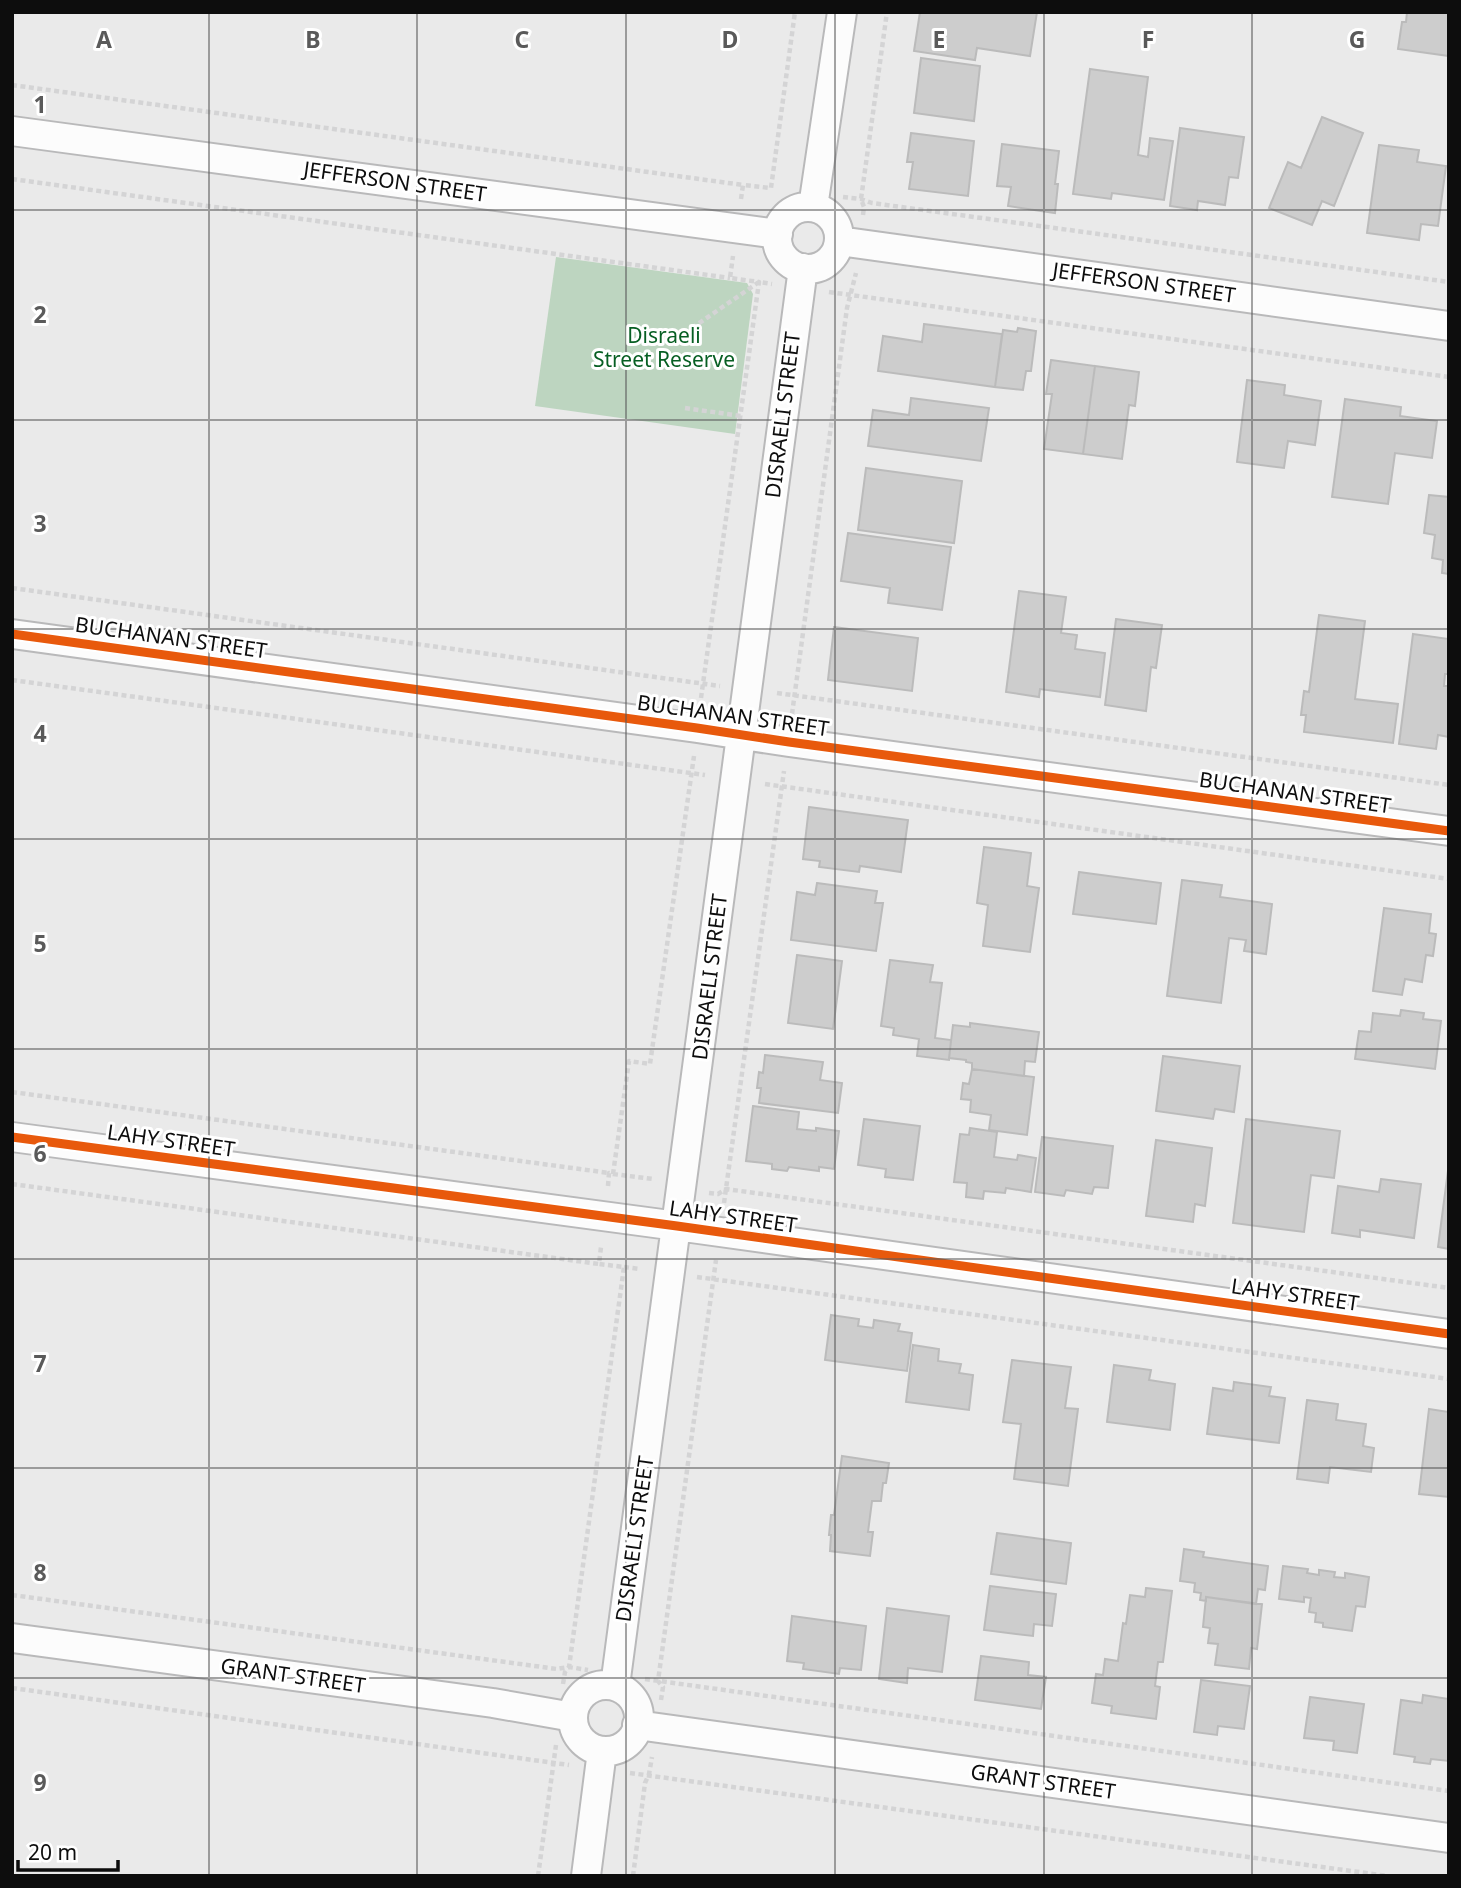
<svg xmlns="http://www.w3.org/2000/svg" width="1461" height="1888" font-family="'Noto Sans',sans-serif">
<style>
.green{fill:#bdd5c0}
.building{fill:#cdcdcd;stroke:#bbb;stroke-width:2}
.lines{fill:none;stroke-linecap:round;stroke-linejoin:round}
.minor-casing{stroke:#b9b9ba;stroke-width:32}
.path{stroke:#d4d4d5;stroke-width:4.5;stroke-dasharray:5 3.5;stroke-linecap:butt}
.minor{stroke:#fcfcfc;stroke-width:28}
.cycleway-casing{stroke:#fff;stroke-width:13}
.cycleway{stroke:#e8590c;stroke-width:9}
.grid{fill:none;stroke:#5a5a5a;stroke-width:2;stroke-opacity:0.55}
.labels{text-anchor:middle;stroke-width:6;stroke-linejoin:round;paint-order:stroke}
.street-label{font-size:21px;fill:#0d0d0d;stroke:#fff}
.park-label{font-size:21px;fill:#075f23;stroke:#fff}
.grid-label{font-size:23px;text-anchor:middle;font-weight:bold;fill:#5a5a5a;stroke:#fff;stroke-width:6;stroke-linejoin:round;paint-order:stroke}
</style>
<rect width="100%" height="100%" fill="#eaeaea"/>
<path class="green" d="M556 257 747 283 753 294 735 434 535 406Z"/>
<path class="building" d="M920 12H1037L1030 56 977 48 975 60 914 51Z
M1407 12H1449V56L1398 49 1402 22H1406Z
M921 58 980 66 974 121 914 113Z
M1090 69 1148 77 1138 155 1148 157 1150 138 1173 141 1164 200 1112 193 1111 199 1073 194Z
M1322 117 1363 133 1334 206 1322 201 1312 225 1269 208 1288 162 1301 168Z
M1180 128 1244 137 1238 178 1229 177 1225 205 1198 201 1197 210 1170 206Z
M911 133 974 141 968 196 909 189 913 162H907Z
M1002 144 1059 151 1055 184H1058L1055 213 1008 206 1011 187 997 186Z
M1379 145 1419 150 1417 162 1446 166 1438 226 1421 224 1419 240 1367 233Z
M924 324 1002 334 995 387 878 371 883 336 922 342Z
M1018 328 1036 331 1031 371H1026L1023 390 995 387 1003 330 1017 332Z
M1051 360 1095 366 1083 454 1044 449 1052 394H1046Z
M1095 366 1139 372 1135 406 1129 405 1122 459 1083 454Z
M1247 380 1285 385 1284 395 1321 401 1315 445 1288 441 1284 468 1237 462Z
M911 398 989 408 981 461 868 446 873 410 909 415Z
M1345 399 1401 407 1400 416 1437 421 1432 458 1395 453 1388 504 1332 497Z
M866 468 962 481 954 543 858 530Z
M1429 495 1449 497V574L1442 573 1443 560 1432 558 1435 535 1424 533Z
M848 533 951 547 942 610 888 603 890 588 841 581Z
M1019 591 1066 597 1061 633 1077 635 1075 649 1105 653 1100 697 1040 689 1039 697 1006 692Z
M1319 615 1365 621 1355 699 1398 704 1393 743 1304 732 1306 715H1301L1304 691 1309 692Z
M1116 619 1162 625 1156 668 1151 667 1146 711 1105 705Z
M834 627 918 638 912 691 828 680Z
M1413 634 1449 639V674H1445L1444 686H1449V737L1438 735 1436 749 1399 744Z
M809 807 908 820 901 872 860 866 859 872 819 867 820 861 803 859Z
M984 847 1031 853 1027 886 1039 888 1030 952 983 946 988 905 977 903Z
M1079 872 1161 883 1156 924 1073 914Z
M1182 880 1222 885 1220 897 1272 904 1266 954 1244 951 1246 940 1229 938 1221 1003 1167 996Z
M817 883 877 891 875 903H883L876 951 791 940 797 892 815 895Z
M1384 908 1431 914 1429 933 1436 934 1433 956 1426 955 1422 982 1405 979 1402 995 1373 991Z
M797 955 842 961 833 1029 788 1023Z
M890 960 933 965 930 982 942 983 935 1038 951 1040 949 1060 917 1056 919 1039 893 1035 894 1028 881 1026Z
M1401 1010 1424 1013 1423 1019 1441 1021 1435 1069 1355 1059 1359 1031 1371 1032 1373 1013 1400 1016Z
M970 1023 1039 1032 1035 1062 1025 1061 1024 1076 972 1069V1063L966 1062V1060L949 1058 953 1025 970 1027Z
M765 1055 823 1062 820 1080 842 1083 838 1113 759 1103 761 1088H757L759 1072 763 1073Z
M1163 1056 1240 1066 1234 1112 1215 1109 1213 1119 1156 1111Z
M972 1069 1034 1077 1027 1135 989 1130 991 1115 970 1112 971 1100 961 1099 963 1083 969 1084Z
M753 1106 799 1112 797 1129 816 1131V1128L839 1131 834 1169 819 1167V1171L789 1167 787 1171 772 1169V1164L746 1161Z
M864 1119 920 1126 913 1180 885 1177 886 1169 858 1165Z
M1246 1119 1340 1131 1334 1178 1311 1175 1304 1232 1233 1223Z
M970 1128 997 1132 994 1157 1017 1160 1018 1155 1036 1158 1031 1192 1006 1188 1005 1193 984 1191 983 1199 966 1197 967 1183 954 1182 960 1134 969 1135Z
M1042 1137 1113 1146 1108 1188 1094 1187 1092 1194 1066 1190 1064 1196 1035 1192Z
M1156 1140 1212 1148 1205 1206 1195 1204 1193 1222 1146 1216Z
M1449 1163V1249L1438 1247Z
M1381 1179 1421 1184 1414 1238 1360 1230V1237L1332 1233 1338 1186 1379 1192Z
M831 1315 859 1319 858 1326 873 1328 874 1320 900 1324 898 1331 912 1333 907 1371 825 1360Z
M913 1345 939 1349 938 1361 961 1364 959 1373 973 1375 969 1410 906 1402Z
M1012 1360 1071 1367 1065 1408 1078 1409 1068 1486 1014 1479 1021 1424 1003 1422Z
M1114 1365 1151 1370 1149 1380 1175 1384 1170 1430 1107 1422Z
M1234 1382 1271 1387 1269 1396 1285 1398 1279 1443 1207 1434 1213 1388 1233 1391Z
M1307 1400 1338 1404 1336 1420 1366 1424 1363 1446 1374 1448 1371 1472 1330 1467 1328 1483 1297 1479Z
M1429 1409 1449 1412V1497L1419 1494Z
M842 1456 889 1463 886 1483H883L881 1501H872L868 1532H873L870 1556 830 1551 831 1535H829L831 1515H834Z
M997 1533 1071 1543 1066 1584 991 1574Z
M1184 1549 1204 1552 1203 1557 1268 1566 1265 1590 1258 1589 1256 1604 1206 1597V1601L1200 1600 1201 1593 1194 1592 1195 1583 1180 1581Z
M1283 1566 1308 1569 1307 1573 1319 1575V1570L1335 1572 1334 1577 1345 1578V1573L1369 1577 1365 1607 1356 1606 1352 1631 1323 1627V1623L1315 1622 1316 1613 1309 1612 1311 1598 1304 1597V1602L1279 1599Z
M990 1586 1056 1594 1052 1626 1034 1624 1033 1636 984 1630Z
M1146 1588 1172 1591 1163 1662H1158L1155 1686 1160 1687 1156 1719 1111 1713 1112 1706 1092 1703 1096 1674 1103 1675 1105 1659 1118 1661 1123 1623 1126 1624 1130 1595 1145 1597Z
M1206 1597 1262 1604 1257 1649 1251 1648 1249 1669 1215 1665 1218 1644 1208 1643 1210 1628 1203 1627Z
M887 1608 949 1616 942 1672 908 1668 907 1683 879 1679Z
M792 1616 866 1626 861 1670 840 1668 839 1674 803 1669 804 1663 787 1661Z
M981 1656 1029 1662 1028 1675 1046 1677 1041 1709 975 1700Z
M1201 1680 1250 1686 1244 1729 1218 1726 1217 1735 1194 1732Z
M1423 1695 1449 1699V1761L1431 1759 1430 1764 1414 1762 1415 1757 1394 1754 1401 1700 1422 1703Z
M1310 1697 1364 1704 1357 1753 1333 1750 1334 1741 1304 1738Z"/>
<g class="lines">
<g class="minor-casing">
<path id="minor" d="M12 131 778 234
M813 207 842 12
M777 238a31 31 0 1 1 62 0a31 31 0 1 1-62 0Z
M839 241 1449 326
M12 634 697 728 789 742 1449 831
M12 1137 677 1226 1449 1334
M12 1638 493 1703 573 1717
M573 1718a33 33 0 1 1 66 0a33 33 0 1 1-66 0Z
M615 1686 803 268
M637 1725 1449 1838
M586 1876 602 1751"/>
</g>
<path class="path" d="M12 85 743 185
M12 179 730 278
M843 197 861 199 872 203 1449 282
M741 199 743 185 771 188 795 12
M863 215 864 207 861 199 887 12
M829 292 1449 377
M692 328 759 282 772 284
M685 408 741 416
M12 588 720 686
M12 680 705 775
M777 693 1449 785
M701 698 759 282 730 278 733 256
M792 714 847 308 856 273
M765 784 1449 879
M12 1092 609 1173
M613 1174 653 1179
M12 1184 599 1264
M608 1186 609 1173 613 1174 629 1061 650 1064 694 756
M709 1193 718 1194 726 1189 1449 1288
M724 1203 784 771
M624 1267 640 1269
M697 1277 1449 1379
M12 1595 557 1669 569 1667 588 1670
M645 1679 1449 1791
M563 1684 565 1672 569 1667 624 1267 599 1264 601 1247
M12 1688 569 1765
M661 1700 663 1687 658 1681 716 1260
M630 1773 1388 1876
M538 1876 556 1745
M633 1876 645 1783 649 1774 652 1757"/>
<use href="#minor" class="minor"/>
<g class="cycleway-casing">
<path id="cycleway" d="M12 634 697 728 789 742 1449 831
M12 1137 677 1226 1449 1334"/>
</g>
<use href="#cycleway" class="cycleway"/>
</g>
<path class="grid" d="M209 12V1876M417 12V1876M626 12V1876M835 12V1876M1044 12V1876M1252 12V1876M12 210H1449M12 420H1449M12 629H1449M12 839H1449M12 1049H1449M12 1259H1449M12 1468H1449M12 1678H1449"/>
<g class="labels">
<g class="street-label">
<text transform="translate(395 182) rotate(8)" y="7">JEFFERSON STREET</text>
<text transform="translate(1144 283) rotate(8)" y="7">JEFFERSON STREET</text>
<text transform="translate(783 415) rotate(-83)" y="7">DISRAELI STREET</text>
<text transform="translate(171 638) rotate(8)" y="7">BUCHANAN STREET</text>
<text transform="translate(733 716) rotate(8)" y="7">BUCHANAN STREET</text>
<text transform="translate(1295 793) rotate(8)" y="7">BUCHANAN STREET</text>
<text transform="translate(710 977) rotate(-83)" y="7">DISRAELI STREET</text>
<text transform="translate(171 1141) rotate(8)" y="7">LAHY STREET</text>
<text transform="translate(733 1217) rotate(8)" y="7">LAHY STREET</text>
<text transform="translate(1295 1295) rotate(8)" y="7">LAHY STREET</text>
<text transform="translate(635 1539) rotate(-82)" y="7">DISRAELI STREET</text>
<text transform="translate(293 1676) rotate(8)" y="7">GRANT STREET</text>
<text transform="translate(1043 1782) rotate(8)" y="7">GRANT STREET</text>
</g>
<g class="park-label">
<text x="664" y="343">Disraeli<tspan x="664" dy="24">Street Reserve</tspan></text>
</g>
</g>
<g class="grid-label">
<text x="104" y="48">A</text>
<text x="313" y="48">B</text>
<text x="522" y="48">C</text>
<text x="730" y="48">D</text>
<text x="939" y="48">E</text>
<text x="1148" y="48">F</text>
<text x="1357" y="48">G</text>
<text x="40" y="113">1</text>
<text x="40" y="323">2</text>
<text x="40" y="532">3</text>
<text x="40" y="742">4</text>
<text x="40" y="952">5</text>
<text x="40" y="1162">6</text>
<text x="40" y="1372">7</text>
<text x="40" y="1581">8</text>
<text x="40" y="1791">9</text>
</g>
<rect width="1461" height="1888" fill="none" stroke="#0d0d0d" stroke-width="28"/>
<path d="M18 1860v10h100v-10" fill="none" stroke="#0d0d0d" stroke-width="3.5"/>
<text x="28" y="1860" font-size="21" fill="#0d0d0d" stroke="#ffffff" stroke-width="5" paint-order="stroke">20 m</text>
</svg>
